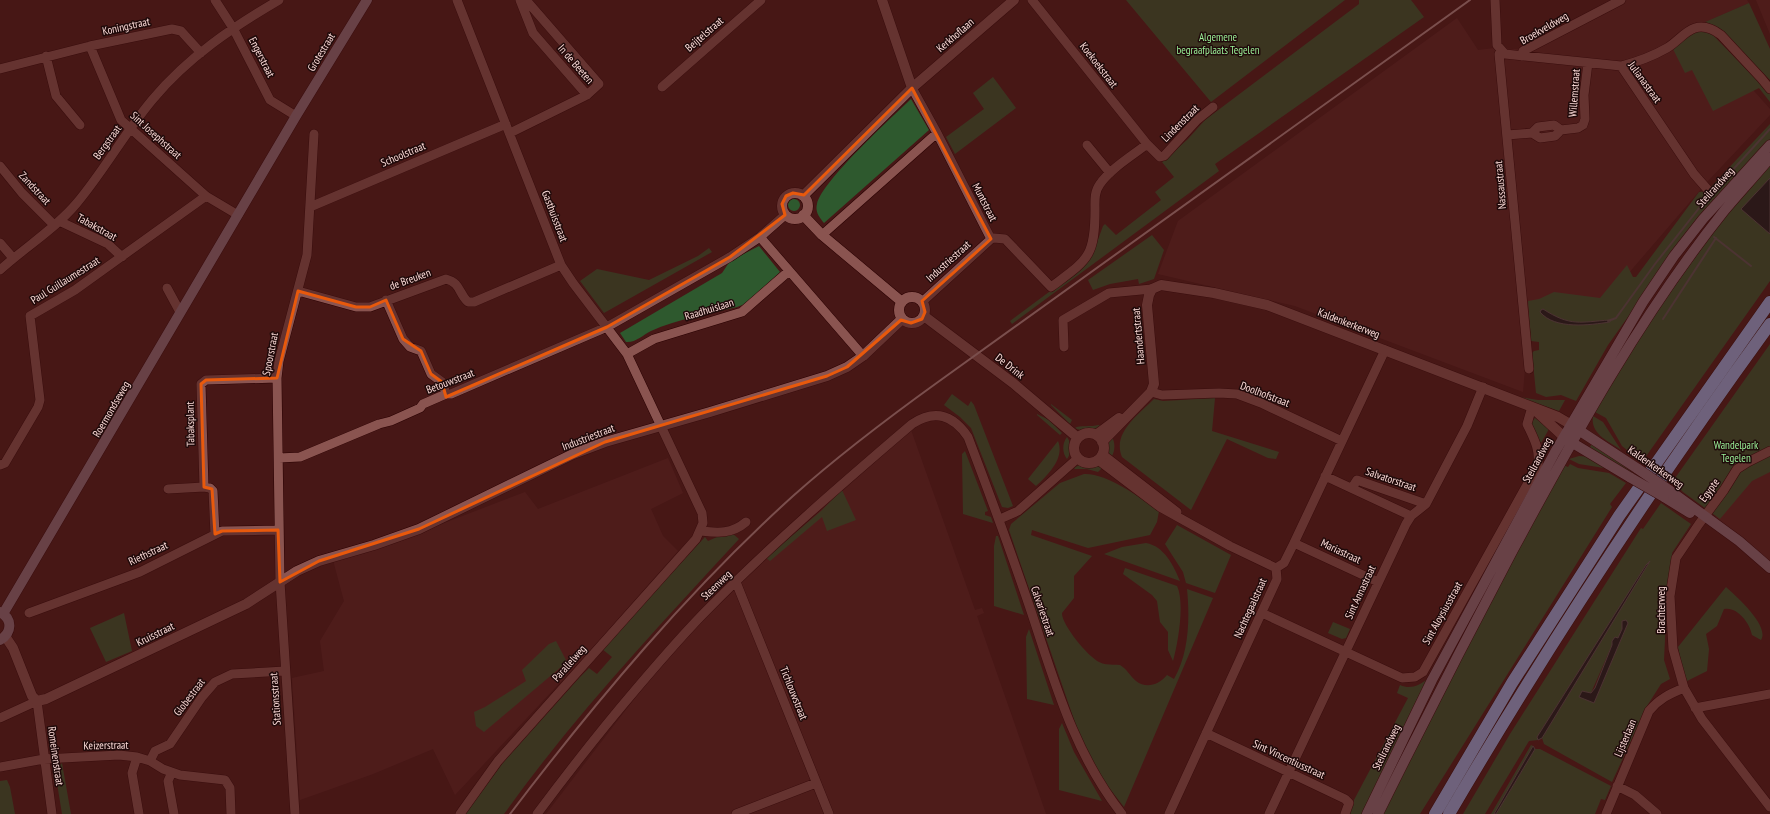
<svg xmlns="http://www.w3.org/2000/svg" width="1770" height="814" font-family="'PT Sans Narrow',sans-serif">
<style>
.built{fill:#582221}
.green{fill:#2e592e;fill-rule:evenodd}
.water{fill:#091a1c;stroke:#525454}
.lines{fill:none;stroke-linecap:round;stroke-linejoin:round}
.stream{stroke:#525454;stroke-width:2}
.minor-casing{stroke:#2a0002;stroke-width:10}
.tertiary-casing{stroke:#2a0002;stroke-width:11}
.secondary-casing{stroke:#2a0002;stroke-width:11}
.motorway-casing{stroke:#2a0002;stroke-width:13}
.minor{stroke:#8a5450;stroke-width:9}
.tertiary{stroke:#8a5450;stroke-width:10}
.secondary{stroke:#907382;stroke-width:10}
.motorway{stroke:#9dbbf5;stroke-width:12}
.rail{stroke:#b99290;stroke-width:2}
.secondary-bridge-casing{stroke:#2a0002;stroke-width:11;stroke-linecap:butt}
.secondary-bridge{stroke:#907382;stroke-width:10}
.marked{fill:none;stroke:#e8590c;stroke-width:3;stroke-linejoin:round}
.labels{text-anchor:middle;stroke-width:3;stroke-linejoin:round;paint-order:stroke}
.street-label{font-size:11px;fill:#fcdbd8;stroke:#1f0a0a}
.park-label{font-size:11px;fill:#9af198;stroke:#1f0a0a}
</style>
<rect width="100%" height="100%" fill="#471716"/>
<path class="built" d="M1627 0H1747L1749 3 1705 22V36L1770 109V115L1707 182 1590 318H1543L1528 331 1523 392 1295 306 1158 274 1178 221 1457 18 1478 50 1495 48 1531 50Z
M1756 0H1770V34Z
M911 430 975 610 982 608 984 613 977 616 1046 814H546L688 629Z
M668 458 683 493 651 509 663 536 678 551 595 645 455 795 433 749 373 774 300 800 292 678 324 671 320 641 344 601 333 560 374 550 525 492 538 509Z
M1770 461V561L1716 517 1749 471Z"/>
<path class="green" d="M1126 0H1345L1211 102Z
M1359 0H1411L1424 17 1215 164 1219 171 1012 324 1010 321 1080 269 1092 256 1103 226 1105 224 1116 235 1161 200 1155 192 1174 177 1162 162 1188 139 1205 120 1359 4Z
M1749 3 1770 49V80L1716 26 1705 22Z
M1698 30 1711 33 1770 94V102L1759 88 1713 111 1692 70 1685 73 1673 49 1690 34Z
M993 77 1016 108 955 154 946 137 984 109 973 93Z
M911 99 929 130 824 223C819 217 815 212 817 204 822 181 892 117 911 99Z
M1770 124V140L1720 194 1625 321 1608 345 1576 401 1561 395 1546 397 1536 393 1532 353 1534 351 1539 350V342L1531 341 1528 301 1539 299 1554 292 1600 298 1627 265 1633 277H1636L1699 192 1707 191ZM1543 309C1566 324 1573 324 1600 321 1576 327 1563 326 1542 314Z
M1770 162V178L1742 209 1770 234V281L1642 462 1622 446 1606 418 1595 412 1652 318 1735 202Z
M788 205a6 6 0 1 1 12 0a6 6 0 1 1-12 0Z
M1152 235 1164 250 1154 279 1139 284 1138 279 1110 284 1093 290 1088 280Z
M759 246 780 272 745 304 737 307C709 314 677 319 651 331 643 335 635 343 626 342L620 333 722 273 730 261Z
M709 248 712 252 604 313 580 281 597 269 649 280 698 256Z
M1770 344V472L1752 481 1720 519 1683 492 1673 481Z
M952 394 968 406 971 401 974 405 1013 506 1008 508 1002 507 971 428 960 417 944 405Z
M1519 397 1538 400H1565L1559 411Z
M1215 398 1212 431 1279 452 1276 459 1268 458 1227 439 1191 510 1122 457C1112 433 1138 415 1154 399L1163 401Z
M1051 404 1072 420 1070 424 1051 405Z
M1037 414 1049 420 1062 433 1060 435 1037 415Z
M1593 416 1603 422 1621 450C1608 441 1590 434 1593 416Z
M1535 418 1549 429 1541 443 1530 423Z
M1099 425 1103 427C1095 431 1083 432 1075 428 1079 425 1091 427 1099 425Z
M1111 436C1116 442 1115 452 1111 458L1106 448Z
M1067 437C1072 444 1072 452 1067 459 1062 453 1062 443 1067 437Z
M1058 441C1065 458 1048 475 1036 486L1028 479Z
M1592 444 1636 475 1634 477 1588 450Z
M965 451 988 511 985 512V515L991 517 993 523 963 514 962 454Z
M1579 456 1590 457 1610 469 1579 464 1569 459Z
M1570 464 1578 468 1609 473 1626 483 1610 504 1612 507 1420 814H1382L1446 682 1563 465 1568 467Z
M1079 465H1099L1103 467 1098 472 1087 469H1075L1074 468Z
M1084 474C1107 473 1141 498 1159 511L1157 522 1150 535 1088 548 1032 530 1031 535 1092 556 1074 576V598L1062 613C1061 624 1088 657 1099 662 1106 666 1113 664 1120 665 1127 669 1130 676 1136 681 1146 689 1159 685 1167 675L1174 679C1189 653 1190 619 1187 589L1213 598 1124 807 1100 776 1081 740 1009 530 1011 524 1060 483Z
M842 490 856 520 827 531 822 517 770 561 766 558 821 511Z
M1661 503 1691 524 1672 553 1673 560 1668 578 1664 660 1670 679 1661 684 1647 706 1612 782 1544 744 1542 738 1650 561 1646 565 1537 737 1538 740 1529 741 1485 814H1463L1510 734 1641 528 1643 529ZM1623 621 1628 623 1594 703 1582 691 1591 693 1612 645 1618 638 1622 629Z
M1177 525 1231 555 1215 593 1186 583 1183 572 1165 544Z
M733 534 739 539C657 628 574 716 504 814H465L502 764 580 677 589 668 597 674 612 657 602 649 705 537 708 541 717 537Z
M996 536H998L1024 615 994 606V546Z
M1146 543C1164 546 1174 566 1180 581L1104 554 1122 547Z
M1125 568 1177 586C1185 603 1178 643 1173 661L1168 650V632L1160 622 1157 601 1152 595 1123 574Z
M1726 587C1736 596 1770 626 1761 640L1752 635C1750 623 1737 606 1724 609L1717 626 1706 634 1709 649 1707 671 1687 681 1682 666 1678 647Z
M124 613 132 651 106 662 90 628Z
M1333 622 1350 629 1346 638 1342 639 1328 633Z
M1029 629 1054 705 1027 699 1026 637Z
M556 641 567 662 484 732 476 726 474 712 485 707 526 681 522 670 549 644Z
M1428 679 1412 710 1365 814H1350L1354 800 1408 698 1397 693 1400 685C1411 690 1419 685 1428 679Z
M1062 723 1074 752 1102 801 1059 790V729Z
M1531 745 1533 746 1494 814H1491Z
M1535 749H1540L1611 786 1605 800 1601 799 1595 814H1496Z
M62 763 71 814H62L55 771Z
M7 780 10 787 15 814H0V781Z"/>
<path class="water" d="M1770 178V234L1741 209Z
M1543 309C1571 327 1580 322 1610 320V322C1590 325 1555 330 1540 312L1541 310Z
M1650 561 1542 738 1538 740 1537 737 1646 565Z
M1626 620 1628 623 1594 703 1579 697 1582 691 1591 693 1595 688 1612 645V641L1615 637 1618 638 1622 629V621Z
M1533 746 1535 749 1496 814H1494Z"/>
<g class="lines">
<path class="stream" d="M1714 237 1751 266
M1663 319 1716 238
M1608 321 1616 318 1655 264 1707 198 1770 129"/>
<g class="minor-casing">
<path id="minor" d="M215 0 233 28 270 100 296 116
M457 0 561 265 573 283 627 354 702 513 703 523 696 539 498 761 460 814
M520 0 533 33 587 95 599 84 526 0
M1032 0 1147 144 1160 157 1164 156 1197 120 1213 107
M1495 0 1497 45 1505 54 1621 66C1637 62 1653 56 1667 48 1677 42 1685 31 1695 28 1705 25 1713 29 1721 35L1761 78 1770 89
M90 46 121 120 206 196 238 215
M1501 51 1499 54 1529 369
M46 56 56 96 80 125
M1522 56 1523 51 1621 0
M1621 66 1694 174 1708 190
M0 69 90 46 172 29 181 31 201 53
M662 87 761 0
M912 88 937 133 991 239 994 238 1005 239 1051 287C1087 260 1095 258 1095 210 1095 201 1094 192 1100 184 1110 169 1132 156 1147 144
M510 133 587 95
M1532 133 1538 127 1554 125 1561 130
M1507 135 1532 133 1540 138 1555 136 1561 130 1578 128 1583 125 1585 119 1584 95 1588 63
M1087 145 1110 173
M0 166 22 193 54 225
M310 207 506 124
M59 221 108 244 122 257
M822 235 937 133
M760 237 863 356
M0 243 13 258
M0 270C24 248 55 229 76 204 104 171 125 132 153 99 188 57 233 27 279 0
M167 288 180 312
M298 291 356 307H370L446 279C461 283 458 293 468 302H474L561 265
M386 300 403 339 410 347 421 351 431 374 442 382 446 394
M922 302 991 239
M1064 347 1063 320 1109 293 1152 289
M627 354 654 339 742 312 789 271
M1151 392 1162 395 1219 393 1237 394 1261 403 1342 441
M1770 451 1748 462 1737 469 1724 490 1699 524 1676 558 1670 596 1673 649 1684 688 1702 719 1770 807
M1102 454 1177 512
M279 458 300 457 379 424 391 421 420 408 423 404 446 394H451L607 327 730 257 760 237 785 215
M1098 460 1160 507 1230 546 1276 568
M0 465 5 463 38 407 40 400 30 316 75 290 206 196
M1325 476 1411 516
M1352 488 1357 480 1426 504
M168 489 204 487
M1000 519 1018 511 1078 458
M701 531C718 533 732 534 746 522
M215 534 213 491 210 488 204 487 201 384 206 380 277 378
M1294 543 1378 582
M1276 568 1284 563 1294 543 1385 350
M736 582 829 814
M29 613 140 572 222 531 278 530
M1262 613 1402 678 1415 677 1423 672 1538 465C1540 449 1534 439 1527 424L1532 407
M1695 708 1770 694
M0 718 37 701 52 814
M1206 733 1345 799 1349 803 1345 814
M137 757 132 773 139 814
M150 761 155 751 170 744 202 697 215 682 232 674 285 671
M0 767 44 759 119 755 137 757 150 761 163 769 180 775 225 780 230 788 231 814
M172 772 168 781 174 814
M1617 786 1635 795 1657 814
M295 814 280 582 277 378 279 361 307 255 314 134
M537 814C569 771 602 729 637 688 660 661 683 634 708 609 772 544 843 483 912 424 935 409 953 415 968 437 990 495 1011 552 1031 611 1055 683 1074 753 1122 814
M736 814 816 783
M1169 814 1277 579 1276 568
M1269 814 1406 524 1411 516 1426 504 1467 426 1483 387
M1606 814 1649 711C1659 699 1669 694 1684 688"/>
</g>
<g class="tertiary-casing">
<path id="tertiary" d="M882 0 912 88
M782 206a13 13 0 1 1 26 0a13 13 0 1 1-26 0Z
M803 196 912 88 1014 0
M803 215 822 235 902 302
M899 310a13 13 0 1 1 26 0a13 13 0 1 1-26 0Z
M924 316 1013 383 1078 438
M1536 411 1563 436
M1074 448a15 15 0 1 1 30 0a15 15 0 1 1-30 0Z
M1096 435 1119 418
M1102 442 1151 392 1154 384 1147 305 1149 295 1152 289 1161 285 1214 293 1267 305 1558 417 1570 424
M5 636 13 648 32 696 37 701 46 699 246 604 297 571 319 561 374 545 419 529 573 454 605 442 710 412 827 376 847 367 863 356 902 319"/>
</g>
<g class="secondary-casing">
<path id="secondary" d="M1574 427 1638 469
M1566 439 1631 478
M1669 490 1739 541 1770 568
M1664 497 1690 513
M0 612C13 619 12 633 0 640
M3 614 296 116 367 0
M1367 814 1432 680 1555 452 1643 302 1674 256 1703 219 1770 145
M1378 814C1422 725 1467 637 1513 550 1576 433 1641 315 1724 211 1739 193 1755 176 1770 158"/>
</g>
<g class="motorway-casing">
<path id="motorway" d="M1435 814 1512 683 1619 516 1770 302
M1449 814C1548 645 1655 482 1770 324"/>
</g>
<use href="#minor" class="minor"/>
<use href="#tertiary" class="tertiary"/>
<use href="#secondary" class="secondary"/>
<use href="#motorway" class="motorway"/>
<path class="rail" d="M510 814C596 701 688 591 793 496 839 455 888 418 938 382L1470 0"/>
<g class="secondary-bridge-casing">
<path id="secondary-bridge" d="M1638 469 1669 490
M1631 478 1664 497"/>
</g>
<use href="#secondary-bridge" class="secondary-bridge"/>
</g>
<path d="M0 0H1770V814H0ZM912 88 991 239 922 301 925 312 922 319 911 323 901 320 847 367 827 376 605 442 419 529 319 561 280 582 278 530 222 531 215 534 212 489 204 487 201 384 206 380 277 378 298 291 356 307H370L386 300 403 339 421 351 431 374 442 382 446 397 607 327 730 257 785 215 782 204 786 196 793 193 804 195Z" fill="#471716" fill-opacity=".55" fill-rule="evenodd"/>
<path class="marked" d="M912 88 991 239 922 301 925 312 922 319 911 323 901 320 847 367 827 376 605 442 419 529 319 561 280 582 278 530 222 531 215 534 212 489 204 487 201 384 206 380 277 378 298 291 356 307H370L386 300 403 339 421 351 431 374 442 382 446 397 607 327 730 257 785 215 782 204 786 196 793 193 804 195Z"/>
<g class="labels">
<g class="street-label">
<text transform="translate(126 26) rotate(-12)" y="4">Koningstraat</text>
<text transform="translate(1544 28) rotate(-30)" y="4">Broekveldweg</text>
<text transform="translate(704 34) rotate(-41)" y="4">Beijtelstraat</text>
<text transform="translate(955 35) rotate(-41)" y="4">Kerkhoflaan</text>
<text transform="translate(321 52) rotate(-59)" y="4">Grotestraat</text>
<text transform="translate(262 57) rotate(63)" y="4">Engerstraat</text>
<text transform="translate(576 64) rotate(49)" y="4">In de Beeten</text>
<text transform="translate(1099 65) rotate(52)" y="4">Koekoekstraat</text>
<text transform="translate(1645 82) rotate(54)" y="4">Julianastraat</text>
<text transform="translate(1574 93) rotate(-86)" y="4">Willemstraat</text>
<text transform="translate(1180 123) rotate(-45)" y="4">Lindenstraat</text>
<text transform="translate(156 135) rotate(42)" y="4">Sint Josephstraat</text>
<text transform="translate(107 142) rotate(-54)" y="4">Bergstraat</text>
<text transform="translate(403 154) rotate(-23)" y="4">Schoolstraat</text>
<text transform="translate(1500 185) rotate(-95)" y="4">Nassaustraat</text>
<text transform="translate(1715 187) rotate(-48)" y="4">Steilrandweg</text>
<text transform="translate(35 188) rotate(47)" y="4">Zandstraat</text>
<text transform="translate(985 202) rotate(63)" y="4">Muntstraat</text>
<text transform="translate(555 216) rotate(69)" y="4">Gasthuisstraat</text>
<text transform="translate(97 227) rotate(29)" y="4">Tabakstraat</text>
<text transform="translate(948 261) rotate(-42)" y="4">Industriestraat</text>
<text transform="translate(410 279) rotate(-20)" y="4">de Breuken</text>
<text transform="translate(65 280) rotate(-32)" y="4">Paul Guillaumestraat</text>
<text transform="translate(709 309) rotate(-17)" y="4">Raadhuislaan</text>
<text transform="translate(1349 323) rotate(21)" y="4">Kaldenkerkerweg</text>
<text transform="translate(1138 336) rotate(-95)" y="4">Haandertstraat</text>
<text transform="translate(270 354) rotate(-79)" y="4">Spoorstraat</text>
<text transform="translate(1010 366) rotate(38)" y="4">De Drink</text>
<text transform="translate(450 381) rotate(-21)" y="4">Betouwstraat</text>
<text transform="translate(1265 394) rotate(21)" y="4">Doolhofstraat</text>
<text transform="translate(111 409) rotate(-60)" y="4">Roermondseweg</text>
<text transform="translate(190 424) rotate(-91)" y="4">Tabaksplant</text>
<text transform="translate(588 437) rotate(-21)" y="4">Industriestraat</text>
<text transform="translate(1537 460) rotate(-62)" y="4">Steilrandweg</text>
<text transform="translate(1656 467) rotate(35)" y="4">Kaldenkerkerweg</text>
<text transform="translate(1391 479) rotate(19)" y="4">Salvatorstraat</text>
<text transform="translate(1709 490) rotate(-54)" y="4">Egypte</text>
<text transform="translate(1341 551) rotate(25)" y="4">Mariastraat</text>
<text transform="translate(148 553) rotate(-25)" y="4">Riethstraat</text>
<text transform="translate(716 585) rotate(-44)" y="4">Steenweg</text>
<text transform="translate(1360 592) rotate(-65)" y="4">Sint Annastraat</text>
<text transform="translate(1250 608) rotate(-66)" y="4">Nachtegaalstraat</text>
<text transform="translate(1661 610) rotate(-90)" y="4">Brachterweg</text>
<text transform="translate(1043 611) rotate(71)" y="4">Calvariestraat</text>
<text transform="translate(1442 613) rotate(-61)" y="4">Sint Aloysiusstraat</text>
<text transform="translate(155 634) rotate(-26)" y="4">Kruisstraat</text>
<text transform="translate(569 663) rotate(-48)" y="4">Parallelweg</text>
<text transform="translate(794 693) rotate(68)" y="4">Tichlouwstraat</text>
<text transform="translate(189 697) rotate(-53)" y="4">Globestraat</text>
<text transform="translate(275 699) rotate(-94)" y="4">Stationsstraat</text>
<text transform="translate(1625 738) rotate(-67)" y="4">Lijsterlaan</text>
<text transform="translate(106 745) rotate(-1)" y="4">Keizerstraat</text>
<text transform="translate(1386 747) rotate(-64)" y="4">Steilrandweg</text>
<text transform="translate(56 756) rotate(82)" y="4">Romeinenstraat</text>
<text transform="translate(1289 759) rotate(25)" y="4">Sint Vincentiusstraat</text>
</g>
<g class="park-label">
<text x="1218" y="41">Algemene<tspan x="1218" dy="13">begraafplaats Tegelen</tspan></text>
<text x="1736" y="449">Wandelpark<tspan x="1736" dy="13">Tegelen</tspan></text>
</g>
</g>
</svg>
